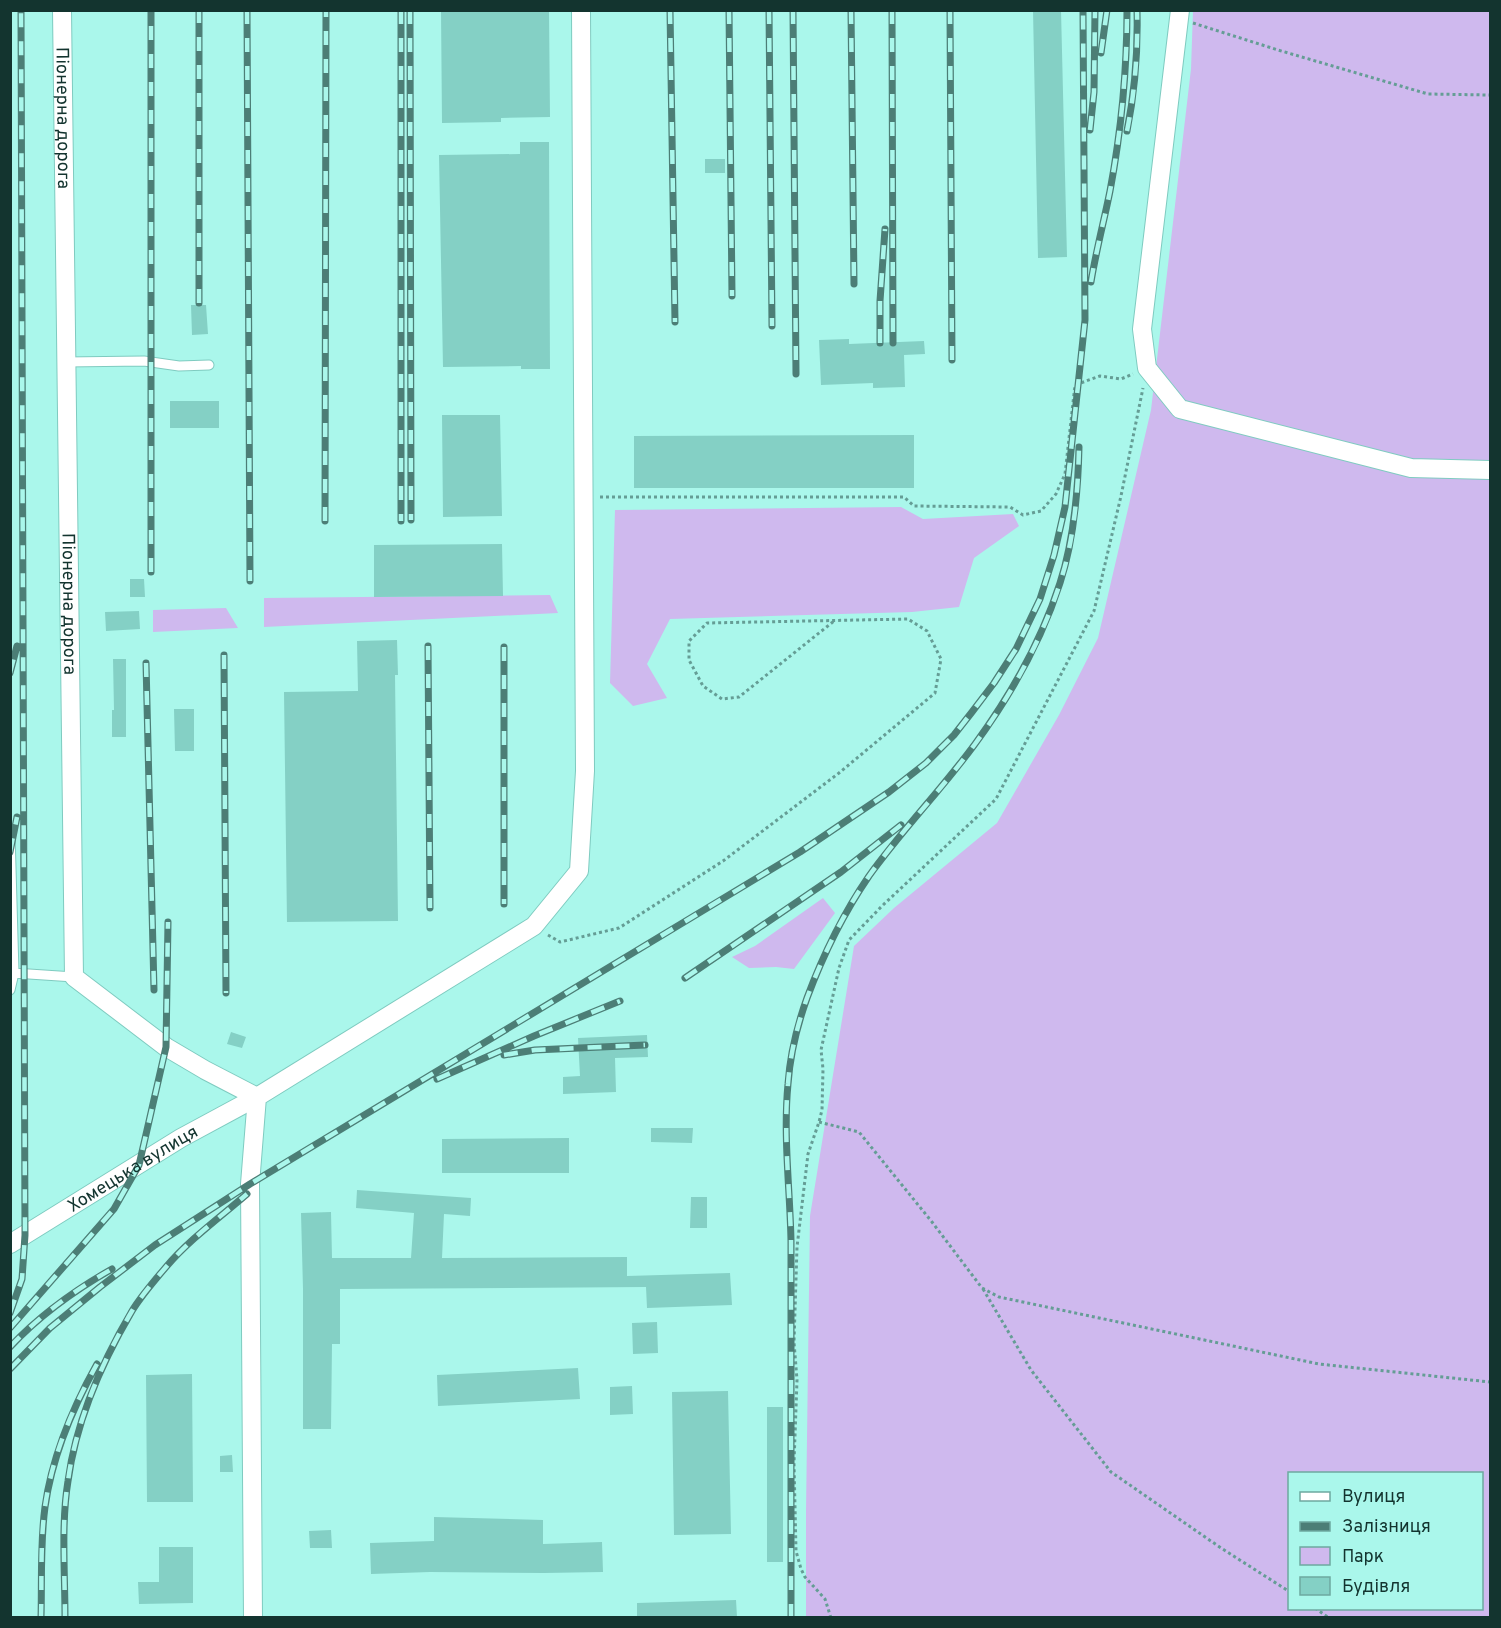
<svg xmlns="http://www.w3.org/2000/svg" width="1501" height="1628" font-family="Overpass,sans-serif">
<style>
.green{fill:#cfb9ee;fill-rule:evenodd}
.building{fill:#84d0c5}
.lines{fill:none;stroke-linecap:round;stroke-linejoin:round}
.lane-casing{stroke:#7fcbc0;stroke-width:11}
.street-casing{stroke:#7fcbc0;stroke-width:20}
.path{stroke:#659d95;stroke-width:3;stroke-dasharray:3 3;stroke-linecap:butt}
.lane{stroke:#fff;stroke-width:9}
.street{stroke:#fff;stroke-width:18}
.rail-casing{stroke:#4c7e76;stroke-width:7}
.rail{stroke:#aaf7eb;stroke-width:4.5;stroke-dasharray:14;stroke-linecap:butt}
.labels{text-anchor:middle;stroke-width:4.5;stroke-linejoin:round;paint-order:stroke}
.street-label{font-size:18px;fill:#13342f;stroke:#aaf7eb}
</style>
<rect width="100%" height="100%" fill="#aaf7eb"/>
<path class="green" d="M1193 11H1490V1617L806 1618V1512L810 1216 854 946 894 908 997 823 1059 715 1098 638 1151 410 1191 69ZM1290 1474H1482V1608H1290Z
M901 507 923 519 1013 514 1019 526 974 558 959 607 912 612 670 619 647 664 667 698 633 706 610 683 615 510Z
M550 595 558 613 264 627V598Z
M226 608 238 628 153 632V610Z
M823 898 835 913 794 969 776 967 749 968 732 957 755 946Z"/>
<path class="building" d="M441 10H549L550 117 501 118V122L442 123Z
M1033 10H1061L1067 257 1038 258Z
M520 142H549L550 369H521V366L443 367 439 155 520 154Z
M705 159H725V173H705Z
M191 305H206L208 334 192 335Z
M849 339V344L924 341 925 354 904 355 905 387 873 388V383L821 385 819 340Z
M170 401H219V428H170Z
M442 415H500L502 516 443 517Z
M914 435V488H634V436Z
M502 544 503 596 374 597V545Z
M130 579H144L145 597H130Z
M139 611 140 629 106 631 105 612Z
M397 640 398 675H395L398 921 287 922 284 692 358 691 357 641Z
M113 659H126V737H112V710H114Z
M174 709H194V751H175Z
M231 1032 246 1037 242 1048 227 1044Z
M647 1035 648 1057 615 1058 616 1092 563 1094V1077L580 1076 578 1038Z
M651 1128H693L692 1143 651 1142Z
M569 1138V1173H442V1139Z
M357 1190 471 1198 470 1216 444 1214 442 1258 627 1257V1276L730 1273 732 1305 647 1308 646 1287 340 1289V1344H332L331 1429H303V1289L301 1213 331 1212 332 1258H411L414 1213 356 1208Z
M691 1197H707V1228H690Z
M657 1322 658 1353 633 1354 632 1323Z
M578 1368 580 1399 438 1406 437 1375Z
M192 1374 193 1502H147L146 1375Z
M632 1386 633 1414 610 1415V1387Z
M728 1391 731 1534 674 1535 672 1392Z
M767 1407H783V1562H767Z
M232 1455 233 1472H220V1456Z
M434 1517 543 1520V1544L602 1542 603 1572 544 1573 430 1572 371 1574 370 1543 434 1541Z
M331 1530 332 1548H310L309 1531Z
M159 1547H193V1603L139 1604 138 1582H159Z
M736 1600 737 1617H637V1603Z"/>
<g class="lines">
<g class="lane-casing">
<path id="lane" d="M65 362 144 361 179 366 209 365
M10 833 14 973
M10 990 14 973 74 977"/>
</g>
<g class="street-casing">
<g id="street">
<path id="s1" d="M62 10 74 977 166 1047 205 1070 257 1097"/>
<path d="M1180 10 1142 329 1147 368 1180 409 1411 468 1490 470"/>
<path id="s2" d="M10 1244 181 1138 257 1097"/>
<path d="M253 1618 250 1184 257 1097 534 926 579 871 585 771 581 10"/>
</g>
</g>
<path class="path" d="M1193 23 1278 50 1428 94 1490 95
M600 497H904L914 506 1010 507 1023 515 1041 511 1056 494 1065 474 1075 385 1100 376 1121 379 1133 374
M548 935 560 942 619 928 723 861 839 773 935 693 941 659 927 631 908 619 707 623 689 641V660L703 686 722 699 739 697 834 621
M819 1122 859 1132 932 1222 982 1288 999 1297 1319 1364 1490 1382
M983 1289 1031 1370 1111 1472 1221 1548 1290 1592
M1315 1608 1329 1618
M831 1618 825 1599 805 1577 801 1569 796 1551 794 1463 797 1380 794 1342 797 1247 808 1154 819 1122 822 1110 823 1069 821 1050 839 968 849 940 882 906 996 799 1094 611 1121 496 1143 388"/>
<use href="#lane" class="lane"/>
<use href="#street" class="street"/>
<g class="rail-casing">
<path id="rail" d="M247 10 250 581
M401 10V521
M410 10 411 520
M670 10 675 322
M729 10 732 296
M769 10 772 326
M793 10 796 374
M851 10 854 284
M892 10 893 343
M950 10 952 360
M1101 53 1107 10
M1090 130 1094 92 1095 10
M1127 131C1135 91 1138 51 1137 10
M1091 282C1096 251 1104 221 1110 191 1121 132 1127 70 1127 10
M199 303V10
M880 343V301L885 229
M325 521 326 10
M151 572V10
M428 646 430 908
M504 647V904
M224 655 226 993
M146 663 154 990
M10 673 17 646
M10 852 17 817
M685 978 841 872 901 825
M504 1055 535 1050 645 1045
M437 1079 534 1036 620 1001
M10 1313 22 1279 25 1235 21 10
M10 1328 114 1209 139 1165 166 1047 168 922
M10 1347C40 1315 75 1290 112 1269
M10 1369 50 1328 100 1287 155 1245 250 1184 800 852 889 792 926 763 954 735 972 712 994 683 1016 649 1040 599 1054 555 1065 507 1085 320 1083 10
M41 1618C42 1581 40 1543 45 1507 52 1456 72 1409 97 1364
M65 1618C65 1573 61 1524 68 1481 76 1421 102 1362 132 1311 141 1296 154 1281 166 1267 189 1240 219 1218 247 1194
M791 1618C791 1492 791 1366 791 1241 790 1189 783 1136 788 1084 790 1055 797 1026 807 998 823 955 843 914 869 876 902 830 942 789 975 744 1011 695 1041 642 1060 583 1074 540 1078 493 1079 447"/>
</g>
<use href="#rail" class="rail"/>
</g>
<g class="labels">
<g class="street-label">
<text dy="6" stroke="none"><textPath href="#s1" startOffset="108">Піонерна дорога</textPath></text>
<text dy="6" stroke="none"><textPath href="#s1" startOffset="594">Піонерна дорога</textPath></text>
<text dy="6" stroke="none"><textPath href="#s2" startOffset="144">Хомецька вулиця</textPath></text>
</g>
</g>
<rect width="1501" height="1628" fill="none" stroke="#13342f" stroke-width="24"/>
<rect x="1288" y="1472" width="195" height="138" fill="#aaf7eb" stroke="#6ea9a0" stroke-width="1.5"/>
<rect x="1300" y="1492" width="30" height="9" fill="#ffffff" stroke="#6ea9a0" stroke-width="1.5"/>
<text x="1342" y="1502" font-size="18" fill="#13342f">Вулиця</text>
<rect x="1300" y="1522" width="30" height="9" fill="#4c7e76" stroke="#6ea9a0" stroke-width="1.5"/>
<text x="1342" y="1532" font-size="18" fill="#13342f">Залізниця</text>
<rect x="1300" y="1547" width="30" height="18" fill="#cfb9ee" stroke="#6ea9a0" stroke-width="1.5"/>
<text x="1342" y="1562" font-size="18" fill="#13342f">Парк</text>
<rect x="1300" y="1577" width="30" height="18" fill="#84d0c5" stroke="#6ea9a0" stroke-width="1.5"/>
<text x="1342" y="1592" font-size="18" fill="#13342f">Будівля</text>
</svg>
